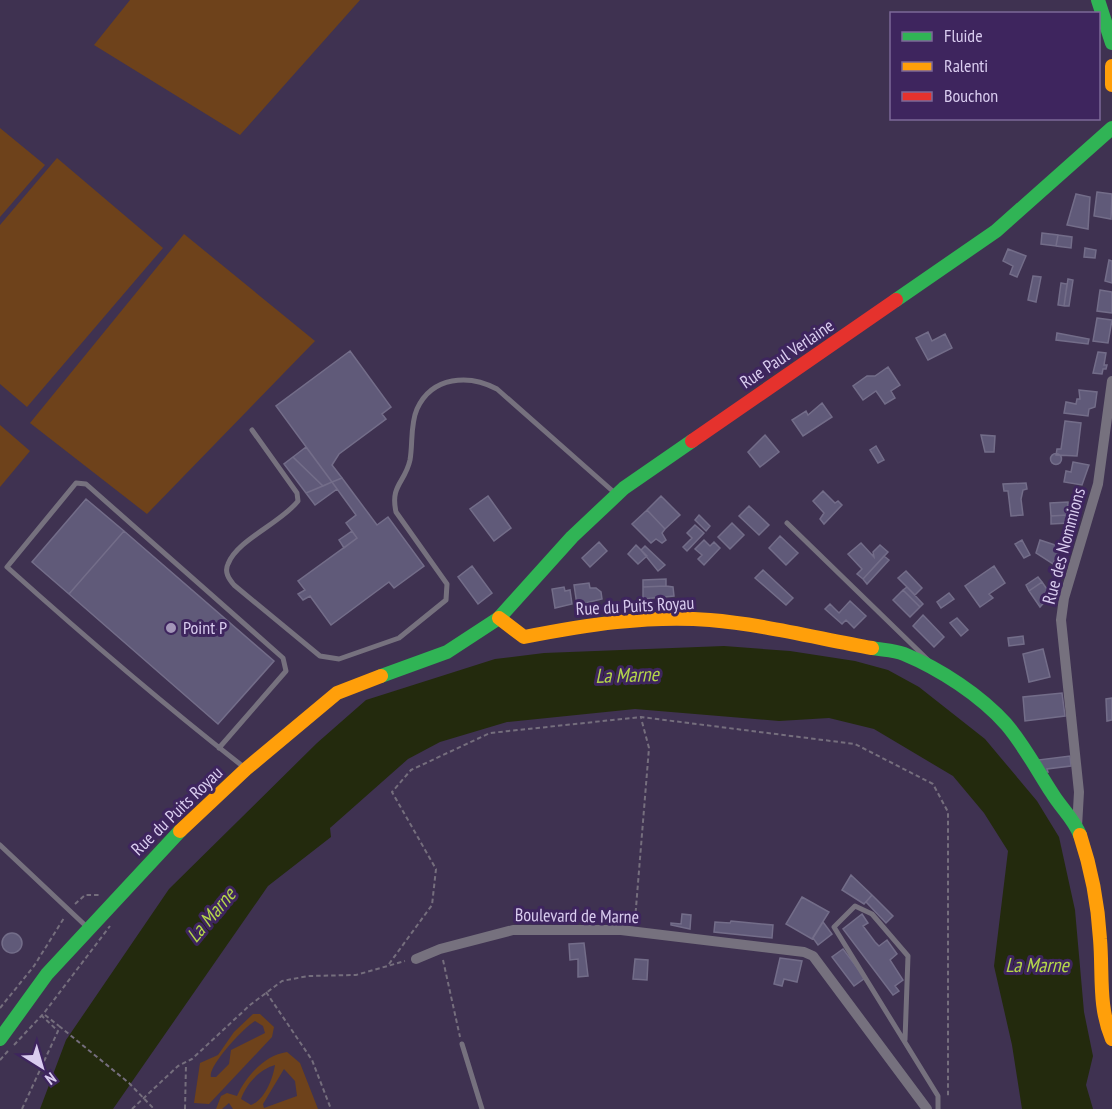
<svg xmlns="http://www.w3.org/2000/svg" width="1112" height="1109" font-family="'PT Sans Narrow',sans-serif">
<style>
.green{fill:#6e421b;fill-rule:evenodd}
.water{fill:#232a0d}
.building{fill:#605a79;stroke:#736d89;stroke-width:1.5}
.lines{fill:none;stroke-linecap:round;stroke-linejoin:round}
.path{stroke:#756e7d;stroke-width:2;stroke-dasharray:4.5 3;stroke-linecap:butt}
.lane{stroke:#76717e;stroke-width:5}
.street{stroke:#76717e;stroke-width:10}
.fast{stroke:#30b455;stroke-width:14}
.slow{stroke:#ff9f0a;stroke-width:14}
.jam{stroke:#e5322d;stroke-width:14}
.path-bridge{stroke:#756e7d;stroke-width:2;stroke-dasharray:4.5 3;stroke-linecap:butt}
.poi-dot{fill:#a396b8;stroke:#3e255e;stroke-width:2}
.labels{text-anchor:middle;stroke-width:6;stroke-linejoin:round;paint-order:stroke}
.street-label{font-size:18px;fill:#d9ccef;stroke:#3e255e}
.poi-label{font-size:18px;fill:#d9ccef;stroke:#3e255e;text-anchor:start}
.water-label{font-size:20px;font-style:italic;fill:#b5d74a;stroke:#3e255e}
</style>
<rect width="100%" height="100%" fill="#3f3251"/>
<path class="green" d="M130 0H360L240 135 94 45Z
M0 128 45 165 0 217Z
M57 158 163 248 27 407 0 384V225Z
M184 234 315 341 147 514 30 423Z
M0 425 30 451 0 487Z
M253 1014H260L274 1027 272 1037 209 1104 194 1103 200 1063 218 1055 234 1032ZM255 1021 263 1026 265 1033 231 1050 229 1064 216 1077H211C207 1067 244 1027 255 1021Z
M287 1052 300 1063 318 1109H233L229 1103 222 1109H216L221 1096 227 1093 237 1096C246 1076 265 1055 287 1052ZM275 1065C273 1078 265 1100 251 1105L241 1099C246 1084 260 1069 275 1065ZM284 1069 295 1081 297 1096 264 1108 263 1104Z"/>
<path class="water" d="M724 646 790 651 855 661 888 670 919 687 985 739 1037 801 1059 837 1075 910 1084 1012 1093 1056 1086 1085 1093 1109H1022L1012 1045 994 966 1008 851 984 813 953 776 874 729 829 718 779 721 635 709 507 722 440 742 408 759 330 828 331 837 268 886 113 1109H40L66 1040 169 889 317 743 366 700 495 659 544 653Z"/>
<path class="building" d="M1097 192 1112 194 1111 219 1094 216Z
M1076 194 1090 197 1088 229 1067 225Z
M1042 233 1058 235 1056 246 1041 244Z
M1058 235 1072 237 1071 248 1056 246Z
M1085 248 1096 250 1095 258 1084 257Z
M1008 249 1026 256 1017 277 1010 274 1013 266 1003 261Z
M1109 260 1112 261V283L1105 281Z
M1033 276 1041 277 1036 302 1028 300Z
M1068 279 1073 280 1069 306H1064Z
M1061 283 1067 284 1064 306 1058 305Z
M1100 290 1112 292V313L1097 311Z
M1097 318 1112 320 1108 343 1093 341Z
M928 332 932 341 945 334 952 348 928 360 916 338Z
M1057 333 1089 339 1088 344 1056 340Z
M350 351 391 407 382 414 386 419 339 454 332 465 342 478 332 482 276 406Z
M1098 352 1106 353 1104 365H1107L1106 369H1103L1102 374 1093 373Z
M888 367 900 385 891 391 895 398 885 404 876 391 863 400 853 386 867 376H875Z
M1079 390 1097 392 1095 407 1089 409 1088 416 1064 413 1066 402 1076 404 1077 399H1080Z
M822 403 832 417 803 436 792 420 806 411 808 415Z
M1065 421 1081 423 1077 456 1056 455 1057 449H1061Z
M765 435 779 452 760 467 748 452Z
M981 435 995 436 994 452H985Z
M876 446 884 460 878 463 870 450Z
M306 447 332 482 323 486 293 457Z
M1050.5 459a5.5 5.5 0 1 1 11 0a5.5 5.5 0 1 1-11 0Z
M293 457 323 486 306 493 284 464Z
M1073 462 1089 465 1082 485 1064 482 1066 471 1071 472Z
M342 478 377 525 388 517 424 566 394 588 389 582 331 625 310 596 303 600 298 594 305 590 298 581 357 538 346 523 356 515 332 482Z
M332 482 337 489 315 505 306 493Z
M1026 483 1027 489 1023 490 1021 499 1023 515 1011 516 1008 491H1004L1003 484Z
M823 491 835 503 838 501 842 505 824 524 820 519 824 513 813 501Z
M488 496 511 528 494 541 470 509Z
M661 496 680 515 665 529 647 510Z
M86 499 124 531 69 594 32 562Z
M1068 502V515L1051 516 1050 503Z
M749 506 769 525 759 535 739 516Z
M647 510 665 529 662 533 666 540 662 543 656 539 651 543 632 524Z
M699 515 710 526 706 531 695 520Z
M1068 515 1069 523 1051 524V516Z
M732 523 744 535 730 549 718 537Z
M695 525 704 533 687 551 683 547 692 538 687 533Z
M124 531 274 661 218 724 69 594Z
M352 531 357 538 344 548 339 540Z
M780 536 798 553 786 565 769 548Z
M704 540 710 546 714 542 720 548 704 565 698 559 702 555 695 549Z
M1022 540 1030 555 1024 558 1015 544Z
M1040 540 1061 547 1053 564 1036 553Z
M599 542 607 551 590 567 582 558Z
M861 543 874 557 873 552 880 545 888 552 863 579 857 574 862 569 848 554Z
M636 545 647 556 638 564 628 554Z
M645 546 665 565 658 571 641 550Z
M884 556 889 560 867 584 863 579Z
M472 566 492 593 478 604 458 577Z
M994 566 1005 583 989 594 993 598 980 607 965 586Z
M763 570 793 598 786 605 755 578Z
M906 571 922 588 915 595 898 578Z
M1038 577 1042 582 1029 591 1026 585Z
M666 579V586L643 587V580Z
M1042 582 1051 595 1040 607 1029 591Z
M589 583 590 588H596L601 592 602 599 577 605 574 585Z
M666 586 673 587 674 596 643 599V587Z
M564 587 565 591 570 590 572 604 555 608 552 589Z
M907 587 923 604 920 607 903 590Z
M903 590 920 607 910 617 893 600Z
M949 593 954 599 941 608 937 602Z
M850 601 866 616 854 628 846 620 842 624 825 609 830 604 839 613Z
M923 615 944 637 934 647 913 626Z
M957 618 968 630 961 636 950 623Z
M1023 636 1024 644 1009 646 1008 638Z
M1043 649 1050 677 1029 682 1023 654Z
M1062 693 1065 716 1025 721 1023 697Z
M1112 698V720L1107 721 1106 699Z
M1070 756 1071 766 1047 769 1048 772H1045L1038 760Z
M851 875 872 895 864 904 842 890Z
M872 895 893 916 886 923 866 902Z
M802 897 829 912 812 939 786 924Z
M682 914 691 915 690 929 671 925V923L681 924Z
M862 914 868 923 863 926 875 942 879 946 887 940 897 954 890 960 903 980 895 986 899 991 893 995 843 929Z
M731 921 773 925 772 938 714 932 715 922 730 923Z
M823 922 832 934 818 945 813 938Z
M2 943a10 10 0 1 1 20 0a10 10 0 1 1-20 0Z
M584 943 588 976 578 977V959L570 960 569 944Z
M843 949 865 978 854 986 832 957Z
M780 958 802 961 797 982 784 979 782 986 774 984Z
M635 959 648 960 647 980 633 979Z"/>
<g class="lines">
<path class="path" d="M75 904 85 895H101
M635 920 649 748 641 718
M443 960 460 1037
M389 964 432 905 436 869 392 792 411 770 490 733 641 717 855 744 933 784 948 812V1096
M266 992 312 1060 331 1109
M0 1008 34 966 64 918
M45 1015 59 1026
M14 1045 44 1013 110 926
M0 1060 8 1051
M22 1109 58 1031 42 1016
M132 1109 178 1066 192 1059 250 1005 282 981 308 976 356 975 405 961
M185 1109 186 1064"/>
<path class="lane" d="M252 430 297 493 298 501C281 523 237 540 228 564 224 572 229 579 234 585L320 656 339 659 399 638 446 600 447 584 396 512C390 485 405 483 410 460 413 443 410 425 417 409 432 376 469 374 497 389L616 494
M787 523 929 661
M219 748 286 671 283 658 86 484 76 483 7 567C85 637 163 704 245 768
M0 845 87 927
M905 1040 908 956 872 914 855 906 834 927 938 1096V1109
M462 1044 482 1109"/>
<path class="street" d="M1077 827 1079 792 1061 620 1064 598 1098 484 1112 381
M416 959 440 949 513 930H621L804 952 813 956 927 1109"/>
<path class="fast" d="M1098 0 1112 43
M896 300 996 231 1112 128
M872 648C882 650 894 650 904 654 940 669 980 695 1006 724 1024 745 1037 770 1052 793 1061 808 1074 819 1080 835
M381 676 447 652 499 618 572 537 624 488 692 441
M0 1039 47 974 180 831"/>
<path class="slow" d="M1112 66V85
M499 618 524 637C585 625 648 615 710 620 761 624 821 639 872 648
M180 831 246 769 337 693 381 676
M1080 835C1091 868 1098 904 1100 939 1103 974 1098 1006 1112 1039"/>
<path class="jam" d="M692 441 896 300"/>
<path class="path-bridge" d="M59 1026 129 1083 154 1109"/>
</g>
<circle class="poi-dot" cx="171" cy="628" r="6"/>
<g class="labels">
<g class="street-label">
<text transform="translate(787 354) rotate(-34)" y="6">Rue Paul Verlaine</text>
<text transform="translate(1064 546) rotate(-75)" y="6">Rue des Nommions</text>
<text transform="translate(635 606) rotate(-3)" y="6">Rue du Puits Royau</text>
<text transform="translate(177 811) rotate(-44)" y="6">Rue du Puits Royau</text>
<text transform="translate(577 916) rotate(1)" y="6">Boulevard de Marne</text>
</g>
<g class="poi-label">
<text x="183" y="634">Point P</text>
</g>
<g class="water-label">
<text transform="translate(627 675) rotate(-2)" y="7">La Marne</text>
<text transform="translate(211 915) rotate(-50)" y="7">La Marne</text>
<text x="1037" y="972">La Marne</text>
</g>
</g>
<rect x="890" y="12" width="210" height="108" fill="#3e255e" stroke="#7c6898" stroke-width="1.5"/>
<rect x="902" y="32" width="30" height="9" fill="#30b455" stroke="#7c6898" stroke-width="1.5"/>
<text x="944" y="42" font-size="18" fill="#d9ccef">Fluide</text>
<rect x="902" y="62" width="30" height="9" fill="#ff9f0a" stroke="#7c6898" stroke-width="1.5"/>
<text x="944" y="72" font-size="18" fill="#d9ccef">Ralenti</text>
<rect x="902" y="92" width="30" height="9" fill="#e5322d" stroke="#7c6898" stroke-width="1.5"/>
<text x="944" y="102" font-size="18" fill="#d9ccef">Bouchon</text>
<g transform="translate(42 1067) rotate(143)" stroke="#3e255e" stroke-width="4.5" paint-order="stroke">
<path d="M0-4.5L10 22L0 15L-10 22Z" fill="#d9ccef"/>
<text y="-9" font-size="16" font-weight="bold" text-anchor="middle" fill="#d9ccef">N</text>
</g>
</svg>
